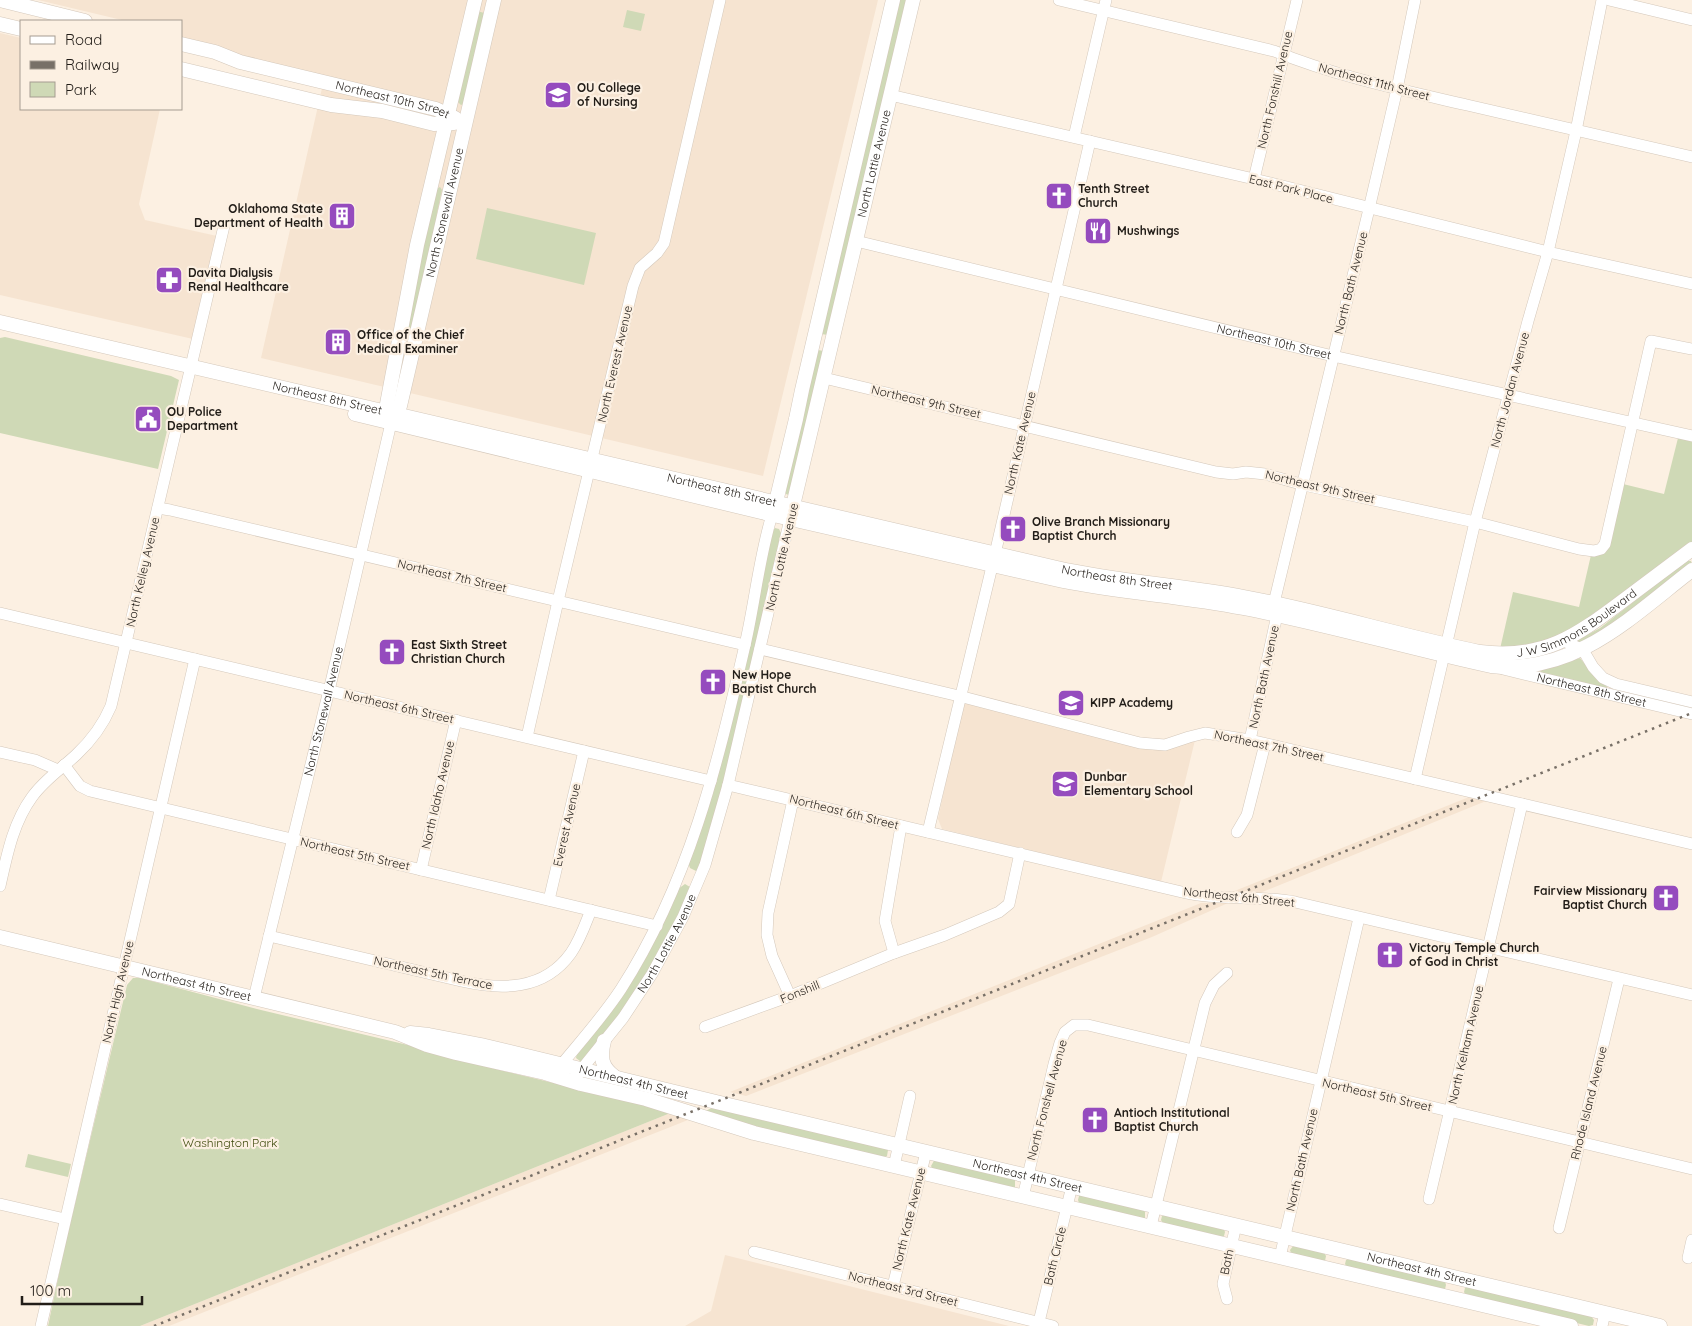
<svg xmlns="http://www.w3.org/2000/svg" width="1692" height="1326" font-family="Quicksand,sans-serif">
<style>
.built{fill:#f6e4d1}
.green{fill:#cfd9b6}
.lines{fill:none;stroke-linecap:round;stroke-linejoin:round}
.minor-casing{stroke:#d4c8bb;stroke-width:12}
.major-casing{stroke:#d4c8bb;stroke-width:15}
.minor{stroke:#fff;stroke-width:11}
.major{stroke:#fff;stroke-width:14}
.rail{stroke:#787067;stroke-width:2.5;stroke-dasharray:2.5 5;stroke-linecap:butt}
.labels{text-anchor:middle;stroke-width:4.5;stroke-linejoin:round;paint-order:stroke}
.street-label{font-size:12px;fill:#221d18;stroke:#fcf0e2}
.poi-label{font-size:12px;font-weight:bold;fill:#221d18;stroke:#fcf0e2;text-anchor:start}
.park-label{font-size:12px;fill:#3e4a0c;stroke:#fcf0e2}
</style>
<rect width="100%" height="100%" fill="#fcf0e2"/>
<path class="built" d="M38 0H878L763 476 261 358 325 75 322 77 264 63 224 49 181 39V21H126Z
M0 33 21 38V109H160L139 204 145 220 217 236 193 339 0 295Z
M965 703 1140 747 1195 740 1161 882 942 829 938 819 962 706Z
M1469 797 1486 801 1260 893 1232 892Z
M1201 903H1228L1152 937 746 1096 730 1092Z
M673 1112 693 1118 169 1326H140Z
M725 1255 1009 1326H685L711 1311Z"/>
<path class="green" d="M895 0H909L828 335 821 334Z
M627 10 645 14 641 31 623 27Z
M477 11 488 14 464 104 461 105 458 102Z
M440 187 442 190 437 213 434 239 410 340H406L404 335 436 189Z
M487 208 596 233 584 285 476 259Z
M5 337 171 376 179 380 158 469 0 433V338Z
M818 350 824 351 791 496 786 494 784 489Z
M1678 438 1692 441V542L1590 620 1541 644 1500 649 1513 592 1579 607 1591 555 1609 545 1612 539 1613 522 1623 484 1664 494Z
M775 528 779 529 781 533 765 603 761 634 701 868 696 871 690 868 688 862 772 532Z
M1686 561H1691L1692 566 1597 638 1578 644V640L1600 628Z
M1580 658 1598 680 1607 686 1606 689 1542 674 1540 672 1542 670Z
M685 884 690 887V895L637 995 583 1061H580L576 1058 577 1053 609 1015 622 996 678 889Z
M133 978H140L261 1010 412 1046 483 1066 673 1112 140 1326H48L64 1250 127 985Z
M714 1107 885 1147 888 1150 887 1156 883 1158 763 1130 703 1112Z
M28 1154 71 1164 68 1177 25 1167Z
M935 1159 1015 1178V1188L933 1170 931 1166Z
M1082 1194 1142 1208 1145 1212V1218L1140 1220 1080 1206 1078 1200 1079 1196Z
M1167 1214 1223 1227 1225 1232 1224 1236 1220 1238 1164 1225 1161 1220 1162 1216Z
M1294 1245 1323 1251 1326 1256 1325 1261 1292 1256 1290 1250Z
M1350 1258 1445 1281 1446 1285 1445 1289 1441 1291 1348 1269 1345 1264 1346 1260Z
M1469 1286 1590 1315 1594 1320 1593 1325 1589 1326 1466 1296 1464 1292 1465 1288Z"/>
<g class="lines">
<g class="minor-casing">
<g id="minor">
<path d="M1059 0 1274 51C1335 76 1402 90 1467 105 1542 123 1617 140 1692 157"/>
<path d="M1609 0 1692 20"/>
<path d="M890 95 1254 179 1548 252 1692 284"/>
<path d="M1074 137 1106 0"/>
<path d="M1254 179 1297 0"/>
<path id="s1" d="M856 241 1333 356 1692 436"/>
<path d="M824 378 1216 472 1233 474 1246 472 1265 474 1304 485 1475 522 1579 549 1594 551 1601 549 1605 544 1651 341 1692 349"/>
<path d="M158 508 170 510 745 645"/>
<path d="M0 613 711 781"/>
<path d="M1564 641 1583 650 1593 667 1603 678 1616 684 1692 702"/>
<path d="M760 649 959 696 1140 743 1165 745 1189 737 1205 733 1250 740 1692 844"/>
<path id="s2" d="M1503 669 1692 714"/>
<path d="M527 737 558 601 633 286 640 268 657 253 664 243 720 0"/>
<path d="M1250 740 1277 615 1274 603 1369 209 1397 89 1415 0"/>
<path d="M0 752 35 760 58 770"/>
<path d="M64 765 80 786 90 791 657 926"/>
<path d="M1415 779 1475 522 1528 321 1548 252 1576 131 1602 0"/>
<path d="M728 785 1186 893C1222 901 1259 895 1295 902L1692 995"/>
<path d="M928 832 995 554 1090 141"/>
<path d="M1237 832 1247 815 1265 744"/>
<path d="M421 870 456 720"/>
<path d="M0 886C7 855 13 823 32 797 44 780 61 769 76 755 91 741 103 725 111 706L224 226"/>
<path d="M549 900 584 751"/>
<path d="M269 936 461 981C501 990 544 991 571 953 580 940 585 925 591 910"/>
<path d="M894 953 885 921 901 826"/>
<path d="M790 996 772 956 767 935 768 913 793 800"/>
<path id="s3" d="M254 998 332 678 391 423"/>
<path d="M705 1027 790 996 894 953 945 935 999 912 1009 904 1020 853"/>
<path d="M557 1070C579 1043 602 1018 621 989 689 883 717 766 745 645 755 602 759 557 772 515"/>
<path id="s4" d="M577 1075 623 1018 652 974 683 917 705 865 728 785 790 519"/>
<path d="M894 1166 910 1096"/>
<path d="M1023 1197 1054 1064 1060 1043 1065 1032 1074 1025H1088L1692 1169"/>
<path d="M1429 1199 1522 804"/>
<path d="M0 1204 65 1219"/>
<path d="M1151 1226 1205 1003 1214 985 1227 973"/>
<path d="M1559 1228 1619 979"/>
<path d="M754 1252 1053 1326"/>
<path d="M1280 1257 1359 918"/>
<path d="M1688 1258 1692 1240"/>
<path d="M893 1286 926 1152"/>
<path d="M1227 1299 1223 1284 1236 1225"/>
<path d="M41 1326 195 659"/>
<path d="M1038 1326 1072 1186"/>
<path d="M1602 1326 1605 1313"/>
</g>
</g>
<g class="major-casing">
<g id="major">
<path d="M0 0 85 21"/>
<path d="M0 24 21 29"/>
<path id="s5" d="M181 44 215 52 240 62 436 109 455 118"/>
<path d="M181 69 331 105 382 111 434 124 454 123"/>
<path id="s6" d="M0 322 1057 568C1119 582 1182 585 1244 597 1324 612 1401 636 1480 652 1544 660 1576 636 1624 600 1647 583 1669 566 1692 549"/>
<path d="M355 414 761 512 1063 581C1123 593 1183 596 1243 608 1327 624 1408 648 1491 666 1575 675 1631 617 1692 570"/>
<path d="M390 420 387 404 417 245 475 0"/>
<path id="s7" d="M393 420 400 406 494 0"/>
<path d="M774 510 796 419 802 390 893 0"/>
<path id="s8" d="M791 514 913 0"/>
<path id="s9" d="M0 937 395 1032 427 1045 456 1053 545 1073 581 1084 646 1099 754 1133 1571 1326"/>
<path id="s10" d="M410 1033 429 1035 481 1045 716 1102 1660 1326"/>
<path d="M604 1041C600 1057 601 1067 615 1077"/>
</g>
</g>
<use href="#minor" class="minor"/>
<use href="#major" class="major"/>
<path class="rail" d="M154 1326 1692 713"/>
</g>
<defs>
<g id="university-square" transform="scale(1.4375)"><rect x="-9" y="-9" width="18" height="18" rx="4" fill="#954bbe" stroke="#fcf0e2"/><path d="M0-5L7-2L0 1L-7-2ZM-4 1L0 2.5L4 1V4Q0 6-4 4Z" fill="#fff"/></g>
<g id="church-square" transform="scale(1.4375)"><rect x="-9" y="-9" width="18" height="18" rx="4" fill="#954bbe" stroke="#fcf0e2"/><path d="M-1.2-6h2.4v3.5h3.3v2.4h-3.3V6h-2.4V-.1h-3.3v-2.4h3.3Z" fill="#fff"/></g>
<g id="building-square" transform="scale(1.4375)"><rect x="-9" y="-9" width="18" height="18" rx="4" fill="#954bbe" stroke="#fcf0e2"/><path d="M-4-6H4V6H1V3H-1V6H-4ZM-2.5-4.3h1.7v1.8h-1.7ZM.8-4.3h1.7v1.8H.8ZM-2.5-1h1.7V.8h-1.7ZM.8-1h1.7V.8H.8Z" fill="#fff"/></g>
<g id="restaurant-square" transform="scale(1.4375)"><rect x="-9" y="-9" width="18" height="18" rx="4" fill="#954bbe" stroke="#fcf0e2"/><path d="M-5-6h1v4h1v-4h1v4h1v-4h1v5L-1.5 .5V6h-2V.5L-5-1ZM5-6V6H3V1.5H1.5Q1.5-4 5-6Z" fill="#fff"/></g>
<g id="pharmacy-square" transform="scale(1.4375)"><rect x="-9" y="-9" width="18" height="18" rx="4" fill="#954bbe" stroke="#fcf0e2"/><path d="M-2-6h4v4h4v4h-4v4h-4v-4h-4v-4h4Z" fill="#fff"/></g>
<g id="civic-square" transform="scale(1.4375)"><rect x="-9" y="-9" width="18" height="18" rx="4" fill="#954bbe" stroke="#fcf0e2"/><path d="M-.6-6.5H3V-4.5H.6V-3L4-1V1h2V6H-6V1h2V-1L-.6-3ZM-1.2 2.5V6h2.4V2.5Z" fill="#fff"/></g>
<g id="school-square" transform="scale(1.4375)"><rect x="-9" y="-9" width="18" height="18" rx="4" fill="#954bbe" stroke="#fcf0e2"/><path d="M0-5L7-2L0 1L-7-2ZM-4 1L0 2.5L4 1V4Q0 6-4 4Z" fill="#fff"/></g>
</defs>
<g fill-rule="evenodd">
<use href="#university-square" x="558" y="95"/>
<use href="#church-square" x="1059" y="196"/>
<use href="#building-square" x="342" y="216"/>
<use href="#restaurant-square" x="1098" y="231"/>
<use href="#pharmacy-square" x="169" y="280"/>
<use href="#building-square" x="338" y="342"/>
<use href="#civic-square" x="148" y="419"/>
<use href="#church-square" x="1013" y="529"/>
<use href="#church-square" x="392" y="652"/>
<use href="#church-square" x="713" y="682"/>
<use href="#school-square" x="1071" y="703"/>
<use href="#school-square" x="1065" y="784"/>
<use href="#church-square" x="1666" y="898"/>
<use href="#church-square" x="1390" y="955"/>
<use href="#church-square" x="1095" y="1120"/>
</g>
<g class="labels">
<g class="street-label">
<text transform="translate(1374 82) rotate(15)" y="4">Northeast 11th Street</text>
<text transform="translate(1275 90) rotate(-77)" y="4">North Fonshill Avenue</text>
<text dy="4" stroke="none"><textPath href="#s5" startOffset="219">Northeast 10th Street</textPath></text>
<text dy="4" stroke="none"><textPath href="#s8" startOffset="360">North Lottie Avenue</textPath></text>
<text transform="translate(1291 189) rotate(14)" y="4">East Park Place</text>
<text dy="4" stroke="none"><textPath href="#s7" startOffset="214">North Stonewall Avenue</textPath></text>
<text transform="translate(1351 283) rotate(-76)" y="4">North Bath Avenue</text>
<text dy="4" stroke="none"><textPath href="#s1" startOffset="430">Northeast 10th Street</textPath></text>
<text transform="translate(615 364) rotate(-77)" y="4">North Everest Avenue</text>
<text transform="translate(1510 390) rotate(-75)" y="4">North Jordan Avenue</text>
<text dy="4" stroke="none"><textPath href="#s6" startOffset="336">Northeast 8th Street</textPath></text>
<text transform="translate(926 402) rotate(13)" y="4">Northeast 9th Street</text>
<text transform="translate(1020 443) rotate(-77)" y="4">North Kate Avenue</text>
<text transform="translate(1320 487) rotate(13)" y="4">Northeast 9th Street</text>
<text dy="4" stroke="none"><textPath href="#s6" startOffset="741">Northeast 8th Street</textPath></text>
<text transform="translate(782 557) rotate(-77)" y="4">North Lottie Avenue</text>
<text transform="translate(143 572) rotate(-77)" y="4">North Kelley Avenue</text>
<text transform="translate(452 576) rotate(13)" y="4">Northeast 7th Street</text>
<text dy="4" stroke="none"><textPath href="#s6" startOffset="1146">Northeast 8th Street</textPath></text>
<text dy="4" stroke="none"><textPath href="#s6" startOffset="1621">J W Simmons Boulevard</textPath></text>
<text transform="translate(1264 677) rotate(-78)" y="4">North Bath Avenue</text>
<text dy="4" stroke="none"><textPath href="#s2" startOffset="91">Northeast 8th Street</textPath></text>
<text transform="translate(399 707) rotate(13)" y="4">Northeast 6th Street</text>
<text dy="4" stroke="none"><textPath href="#s3" startOffset="295">North Stonewall Avenue</textPath></text>
<text transform="translate(1269 746) rotate(12)" y="4">Northeast 7th Street</text>
<text transform="translate(438 795) rotate(-77)" y="4">North Idaho Avenue</text>
<text transform="translate(844 812) rotate(14)" y="4">Northeast 6th Street</text>
<text transform="translate(567 825) rotate(-77)" y="4">Everest Avenue</text>
<text transform="translate(355 854) rotate(13)" y="4">Northeast 5th Street</text>
<text transform="translate(1239 897) rotate(6)" y="4">Northeast 6th Street</text>
<text dy="4" stroke="none"><textPath href="#s4" startOffset="160">North Lottie Avenue</textPath></text>
<text transform="translate(433 973) rotate(12)" y="4">Northeast 5th Terrace</text>
<text dy="4" stroke="none"><textPath href="#s9" startOffset="202">Northeast 4th Street</textPath></text>
<text transform="translate(118 992) rotate(-77)" y="4">North High Avenue</text>
<text transform="translate(800 992) rotate(-22)" y="4">Fonshill</text>
<text transform="translate(1466 1045) rotate(-77)" y="4">North Kelham Avenue</text>
<text dy="4" stroke="none"><textPath href="#s10" startOffset="229">Northeast 4th Street</textPath></text>
<text transform="translate(1377 1095) rotate(13)" y="4">Northeast 5th Street</text>
<text transform="translate(1047 1100) rotate(-75)" y="4">North Fonshell Avenue</text>
<text transform="translate(1589 1103) rotate(-76)" y="4">Rhode Island Avenue</text>
<text transform="translate(1302 1160) rotate(-77)" y="4">North Bath Avenue</text>
<text dy="4" stroke="none"><textPath href="#s10" startOffset="634">Northeast 4th Street</textPath></text>
<text transform="translate(909 1219) rotate(-76)" y="4">North Kate Avenue</text>
<text transform="translate(1055 1256) rotate(-76)" y="4">Bath Circle</text>
<text transform="translate(1227 1262) rotate(-78)" y="4">Bath</text>
<text dy="4" stroke="none"><textPath href="#s10" startOffset="1039">Northeast 4th Street</textPath></text>
<text transform="translate(903 1289) rotate(14)" y="4">Northeast 3rd Street</text>
</g>
<g class="poi-label">
<text x="577" y="92">OU College<tspan x="577" dy="14">of Nursing</tspan></text>
<text x="1078" y="193">Tenth Street<tspan x="1078" dy="14">Church</tspan></text>
<text x="323" y="213" text-anchor="end">Oklahoma State<tspan x="323" dy="14">Department of Health</tspan></text>
<text x="1117" y="235">Mushwings</text>
<text x="188" y="277">Davita Dialysis<tspan x="188" dy="14">Renal Healthcare</tspan></text>
<text x="357" y="339">Office of the Chief<tspan x="357" dy="14">Medical Examiner</tspan></text>
<text x="167" y="416">OU Police<tspan x="167" dy="14">Department</tspan></text>
<text x="1032" y="526">Olive Branch Missionary<tspan x="1032" dy="14">Baptist Church</tspan></text>
<text x="411" y="649">East Sixth Street<tspan x="411" dy="14">Christian Church</tspan></text>
<text x="732" y="679">New Hope<tspan x="732" dy="14">Baptist Church</tspan></text>
<text x="1090" y="707">KIPP Academy</text>
<text x="1084" y="781">Dunbar<tspan x="1084" dy="14">Elementary School</tspan></text>
<text x="1647" y="895" text-anchor="end">Fairview Missionary<tspan x="1647" dy="14">Baptist Church</tspan></text>
<text x="1409" y="952">Victory Temple Church<tspan x="1409" dy="14">of God in Christ</tspan></text>
<text x="1114" y="1117">Antioch Institutional<tspan x="1114" dy="14">Baptist Church</tspan></text>
</g>
<g class="park-label">
<text x="230" y="1147">Washington Park</text>
</g>
</g>
<rect x="20" y="20" width="162" height="90" fill="#fcf0e2" stroke="#a59c91"/>
<rect x="30" y="36" width="25" height="8" fill="#ffffff" stroke="#a59c91"/>
<text x="65" y="45" font-size="15" fill="#221d18">Road</text>
<rect x="30" y="61" width="25" height="8" fill="#787067" stroke="#a59c91"/>
<text x="65" y="70" font-size="15" fill="#221d18">Railway</text>
<rect x="30" y="82" width="25" height="15" fill="#cfd9b6" stroke="#a59c91"/>
<text x="65" y="95" font-size="15" fill="#221d18">Park</text>
<path d="M22 1296v8h120v-8" fill="none" stroke="#221d18" stroke-width="2.5"/>
<text x="30" y="1296" font-size="15" fill="#221d18" stroke="#fcf0e2" stroke-width="4" paint-order="stroke">100 m</text>
</svg>
